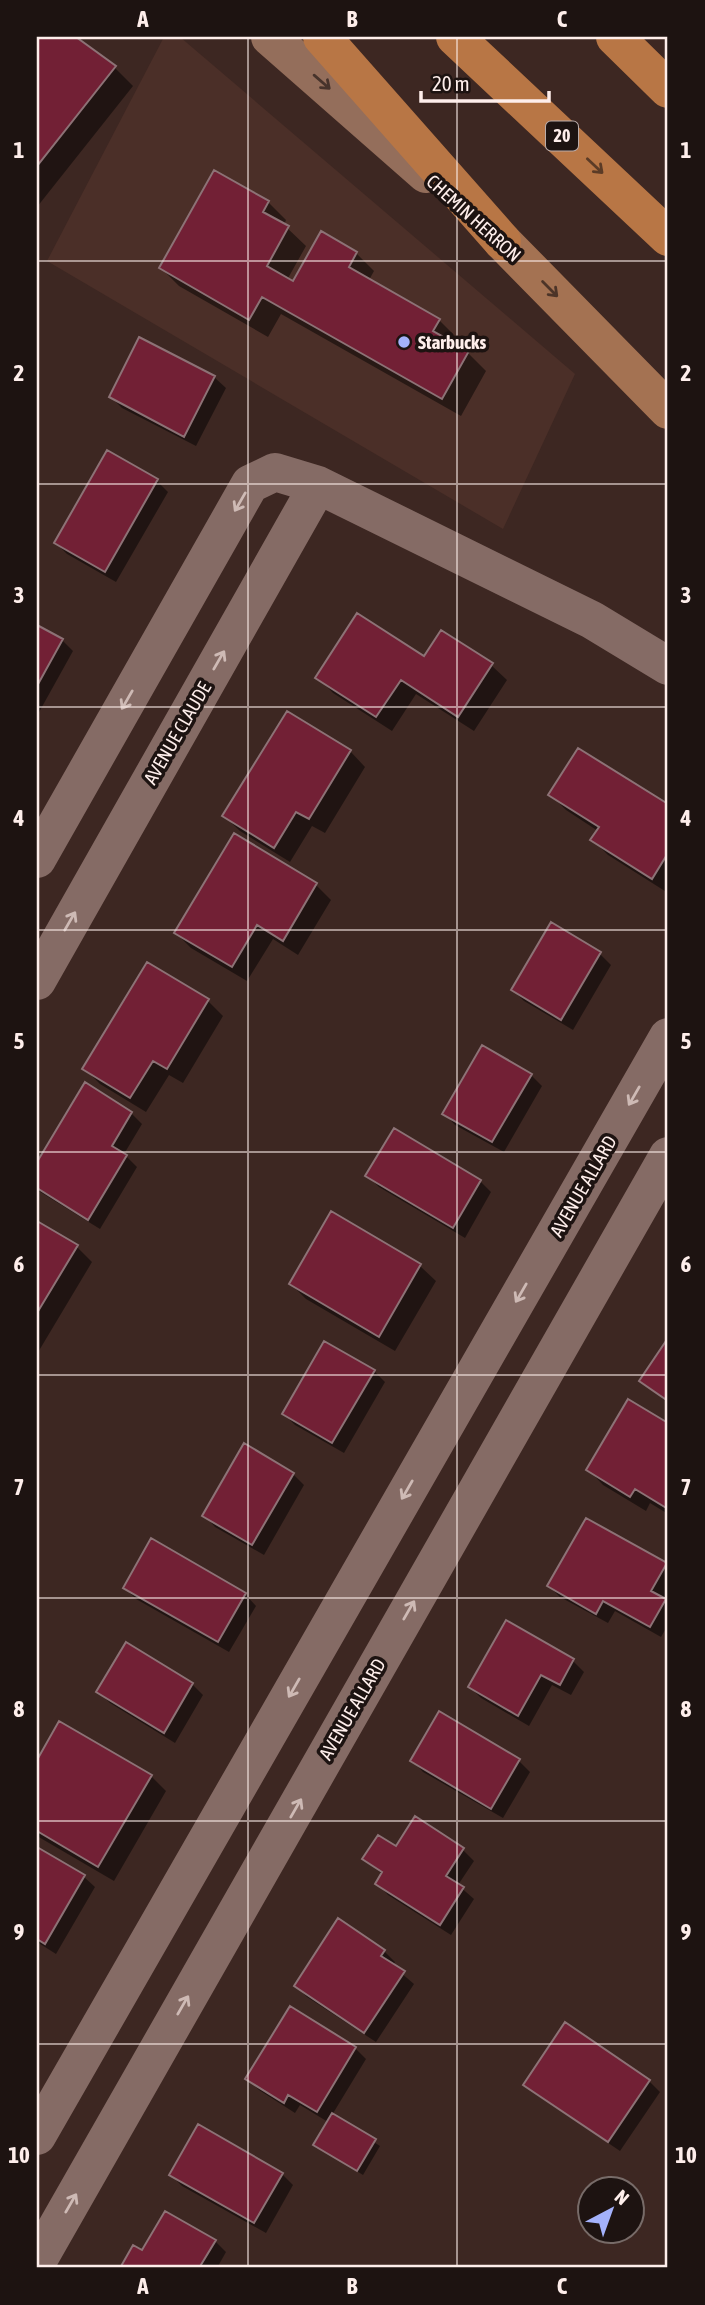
<svg xmlns="http://www.w3.org/2000/svg" width="705" height="2305" font-family="'Asap Condensed',sans-serif">
<style>
.built{fill:#4b2f28}
.shadow{fill:#0007}
.building{fill:#722035;stroke:#8d7276;stroke-width:2}
.lines{fill:none;stroke-linecap:round;stroke-linejoin:round}
.street{stroke:#856b65;stroke-width:38}
.secondary{stroke:#946e5b;stroke-width:38}
.primary{stroke:#a47252;stroke-width:38}
.highway{stroke:#b87645;stroke-width:38}
.oneway{stroke:#47332b}
.oneway2{stroke:#5b3b26}
.oneway3{stroke:#4c3428}
.oneway4{stroke:#cebab5}
.grid{fill:none;stroke:#feeeeb;stroke-width:2;stroke-opacity:0.55}
.poi-dot{fill:#a4b2fc;stroke:#1d1311;stroke-width:2.5}
.labels{text-anchor:middle;stroke-width:7;stroke-linejoin:round;paint-order:stroke}
.shield{fill:#1d1311;stroke:#baacaa;stroke-width:2}
.shield-label{font-size:18px;font-weight:bold;fill:#feeeeb}
.street-label{font-size:19px;fill:#feeeeb;stroke:#1d1311}
.poi-label{font-size:19px;font-weight:bold;fill:#feeeeb;stroke:#1d1311;text-anchor:start}
.neatline{fill:none;stroke:#feeeeb;stroke-width:2.5}
.grid-label{font-size:23px;text-anchor:middle;font-weight:bold;fill:#feeeeb}
</style>
<rect width="100%" height="100%" fill="#3d2722"/>
<path class="built" d="M164 37H180L575 374 503 529 47 261Z"/>
<path class="shadow" d="M37 37H73L115 68 133 86 37 207Z
M268 202 286 220 284 225 306 246 287 280 294 284 356 253 374 271 369 280 439 320 457 338 454 345 468 353 486 371 461 416 281 314 268 337 179 286 161 268Z
M214 377 226 388 196 446 122 408 111 397Z
M108 452 157 481 168 492 116 582 67 554 56 543Z
M37 627 62 640 73 651 38 714Z
M425 659 491 665 507 680 474 731 416 694 392 731 333 693 318 677Z
M287 713 350 751 365 767 325 833 312 826 290 862 240 831 224 816Z
M578 750 668 807V893L608 855 593 840 598 831 566 810 551 795Z
M234 836 316 885 331 900 298 955 273 939 247 981 191 948 176 933Z
M600 954 611 965 573 1030 524 1001 513 990Z
M208 1001 223 1016 183 1083 169 1075 146 1112 100 1084 84 1068Z
M531 1075 542 1086 504 1152 455 1125 444 1113Z
M86 1085 131 1113 142 1124 124 1154 137 1167 100 1229 37 1190V1165Z
M368 1176 480 1181 491 1192 465 1238 379 1187Z
M332 1213 420 1266 436 1281 395 1351 306 1299 291 1284Z
M37 1223 77 1247 92 1262 37 1354Z
M668 1341V1403L641 1381Z
M374 1371 385 1382 344 1453 295 1425 284 1414Z
M629 1402 668 1425V1514L650 1503 646 1511 603 1485 588 1469Z
M293 1474 304 1485 264 1555 215 1527 204 1515Z
M152 1541 245 1594 256 1606 229 1652 136 1599 125 1588Z
M666 1565 668 1590 663 1600 668 1604V1625L661 1637 615 1611 608 1623 560 1597 549 1586Z
M506 1622 573 1661 584 1672 571 1695 552 1685 529 1726 481 1698 470 1687Z
M192 1684 203 1695 175 1743 110 1703 99 1692Z
M440 1714 519 1761 530 1772 503 1818 423 1772 412 1760Z
M60 1724 151 1776 166 1791 114 1881 37 1836V1763Z
M37 1849 83 1876 95 1887 56 1954 37 1942Z
M396 1849 463 1850 474 1861 458 1885 474 1899 451 1935 388 1895 377 1883 383 1875 365 1859Z
M339 1921 384 1951 395 1962 393 1966 414 1984 376 2042 307 1997 296 1986Z
M355 2048 366 2059 332 2115 380 2146 363 2175 315 2145 328 2122 300 2105 295 2113 259 2090 248 2079Z
M649 2081 660 2092 620 2151 537 2095 526 2084Z
M282 2174 293 2185 266 2233 182 2186 171 2175Z
M215 2241 226 2252 217 2268H122L134 2248 143 2253Z"/>
<path class="building" d="M37 37H76L116 66 37 166Z
M214 170 269 201 263 212 289 226 267 266 293 281 321 231 357 252 349 267 440 319 433 331 469 351 442 399 262 297 249 320 159 268Z
M139 337 215 376 184 437 109 397Z
M107 450 158 479 105 572 54 543Z
M357 613 424 656 441 630 493 663 458 717 401 680 376 717 315 678Z
M37 625 63 639 37 686Z
M287 711 351 750 309 819 296 812 274 848 222 816Z
M578 748 668 804V853L652 879 590 840 599 827 548 795Z
M234 833 317 883 283 941 257 925 232 967 174 933Z
M551 922 601 952 561 1020 511 990Z
M147 962 209 999 167 1069 153 1061 130 1098 82 1069Z
M482 1045 532 1074 492 1142 442 1114Z
M85 1082 132 1112 112 1146 127 1155 88 1220 37 1188V1162Z
M394 1128 481 1180 453 1228 365 1176Z
M331 1211 421 1264 379 1337 289 1284Z
M37 1221 78 1245 37 1313Z
M668 1338V1401L639 1381Z
M324 1341 375 1370 332 1443 282 1414Z
M628 1399 668 1423V1509L635 1489 630 1497 586 1470Z
M244 1443 294 1473 252 1545 202 1516Z
M586 1518 667 1563 651 1591 666 1599 650 1627 603 1601 596 1614 547 1586Z
M151 1538 246 1593 218 1642 123 1588Z
M506 1620 574 1659 560 1685 541 1675 518 1716 468 1687Z
M126 1642 193 1683 164 1733 96 1692Z
M439 1711 520 1759 491 1809 410 1761Z
M59 1721 152 1775 98 1867 37 1831V1760Z
M415 1816 464 1848 446 1876 464 1887 440 1925 375 1884 382 1872 362 1859 378 1835 396 1846Z
M37 1847 85 1875 45 1944 37 1939Z
M338 1918 385 1950 381 1956 405 1971 364 2033 294 1986Z
M290 2006 356 2047 317 2112 288 2095 284 2103 245 2079Z
M565 2022 650 2080 608 2142 523 2085Z
M332 2113 376 2139 357 2171 313 2145Z
M198 2124 283 2173 254 2223 169 2175Z
M165 2211 216 2240 199 2268H120L133 2245 142 2250Z"/>
<g class="lines">
<path class="street" d="M37 859 250 484 275 472 318 485 592 620 668 666
M37 981 318 485
M37 2136 668 1037
M37 2262 668 1156"/>
<path class="secondary" d="M270 37 426 174"/>
<path class="primary" d="M502 241 668 410"/>
<path class="highway" d="M322 37 502 241
M455 37 668 237
M615 37 668 89"/>
</g>
<defs><path id="oneway-shaft" d="M-6 0H5M1.5-3L5.5 0L1.5 3" fill="none" stroke-width="1.6" stroke-linecap="round" stroke-linejoin="round" transform="scale(1.75)"/></defs>
<use class="oneway" href="#oneway-shaft" transform="translate(322 82) rotate(41)"/>
<use class="oneway2" href="#oneway-shaft" transform="translate(595 166) rotate(43)"/>
<use class="oneway3" href="#oneway-shaft" transform="translate(550 289) rotate(45)"/>
<g class="oneway4">
<use href="#oneway-shaft" transform="translate(240 502) rotate(120)"/>
<use href="#oneway-shaft" transform="translate(219 660) rotate(-60)"/>
<use href="#oneway-shaft" transform="translate(127 700) rotate(120)"/>
<use href="#oneway-shaft" transform="translate(70 921) rotate(-60)"/>
<use href="#oneway-shaft" transform="translate(634 1096) rotate(120)"/>
<use href="#oneway-shaft" transform="translate(521 1293) rotate(120)"/>
<use href="#oneway-shaft" transform="translate(407 1490) rotate(120)"/>
<use href="#oneway-shaft" transform="translate(409 1610) rotate(-60)"/>
<use href="#oneway-shaft" transform="translate(294 1688) rotate(120)"/>
<use href="#oneway-shaft" transform="translate(296 1808) rotate(-60)"/>
<use href="#oneway-shaft" transform="translate(183 2005) rotate(-60)"/>
<use href="#oneway-shaft" transform="translate(71 2203) rotate(-60)"/>
</g>
<path class="grid" d="M248 37V2268M457 37V2268M37 261H668M37 484H668M37 707H668M37 930H668M37 1152H668M37 1375H668M37 1598H668M37 1821H668M37 2044H668"/>
<circle class="poi-dot" cx="404" cy="342" r="7"/>
<g class="labels">
<rect class="shield" x="546" y="121.5" width="32" height="29" rx="5"/>
<g class="shield-label">
<text x="562" y="142">20</text>
</g>
<g class="street-label">
<text transform="translate(474 218) rotate(42)" y="7">CHEMIN HERRON</text>
<text transform="translate(177 733) rotate(-60)" y="7">AVENUE CLAUDE</text>
<text transform="translate(583 1186) rotate(-60)" y="7">AVENUE ALLARD</text>
<text transform="translate(352 1709) rotate(-60)" y="7">AVENUE ALLARD</text>
</g>
<g class="poi-label">
<text x="418" y="349">Starbucks</text>
</g>
</g>
<rect width="705" height="2305" fill="none" stroke="#1d1311" stroke-width="77"/>
<g transform="translate(611 2210) rotate(41)"><circle r="33" fill="#1d1311" stroke="#776b68" stroke-width="2"/>
<path d="M0-5L12 26L0 18L-12 26Z" fill="#a4b2fc"/>
<text y="-10" font-size="19" font-weight="bold" text-anchor="middle" fill="#feeeeb">N</text>
</g>
<path d="M421 91v10h128v-10" fill="none" stroke="#feeeeb" stroke-width="3.5"/>
<text x="432" y="91" font-size="21" fill="#feeeeb" stroke="#1d1311" stroke-width="5" paint-order="stroke">20 m</text>
<rect x="38" y="38" width="628" height="2228" class="neatline"/>
<g class="grid-label">
<text x="143" y="27">A</text>
<text x="352" y="27">B</text>
<text x="562" y="27">C</text>
<text x="19" y="158">1</text>
<text x="686" y="158">1</text>
<text x="19" y="381">2</text>
<text x="686" y="381">2</text>
<text x="19" y="603">3</text>
<text x="686" y="603">3</text>
<text x="19" y="826">4</text>
<text x="686" y="826">4</text>
<text x="19" y="1049">5</text>
<text x="686" y="1049">5</text>
<text x="19" y="1272">6</text>
<text x="686" y="1272">6</text>
<text x="19" y="1495">7</text>
<text x="686" y="1495">7</text>
<text x="19" y="1717">8</text>
<text x="686" y="1717">8</text>
<text x="19" y="1940">9</text>
<text x="686" y="1940">9</text>
<text x="19" y="2163">10</text>
<text x="686" y="2163">10</text>
<text x="143" y="2294">A</text>
<text x="352" y="2294">B</text>
<text x="562" y="2294">C</text>
</g>
</svg>
